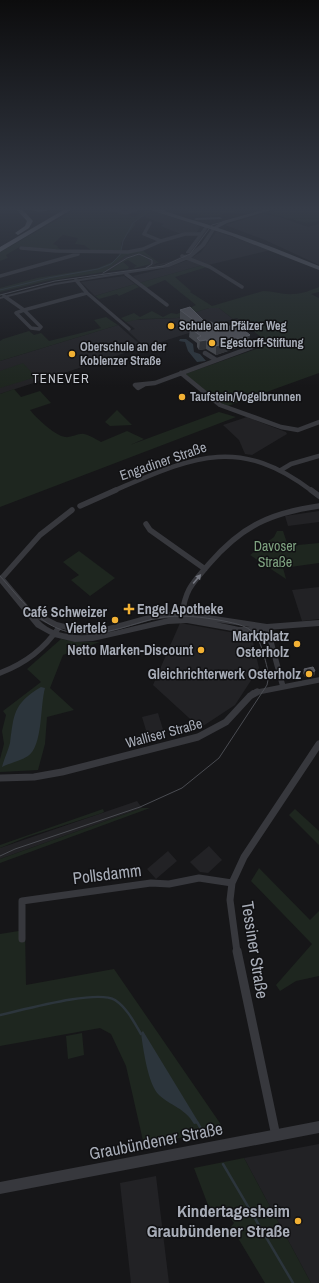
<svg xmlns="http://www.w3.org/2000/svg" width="319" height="1283" font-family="'Archivo Narrow',sans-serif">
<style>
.built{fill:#222225}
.green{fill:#1e261f}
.water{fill:#2c353c}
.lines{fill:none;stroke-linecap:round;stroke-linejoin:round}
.stream-far1{stroke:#2c353c;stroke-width:1}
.stream{stroke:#2c353c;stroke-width:2.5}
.minor-far4{stroke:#37383d;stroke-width:3.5}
.minor-far3{stroke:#37383d;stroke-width:4.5}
.minor-far2{stroke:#37383d;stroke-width:5.5}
.minor-far1{stroke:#37383d;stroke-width:7}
.minor{stroke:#37383d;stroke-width:9}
.tertiary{fill:#37383d;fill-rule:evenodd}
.secondary{fill:#45474d;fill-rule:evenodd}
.primary{fill:#53555c;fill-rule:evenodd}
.motorway{fill:#63666e;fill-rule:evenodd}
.tram{stroke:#4a4c52;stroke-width:1}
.wall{fill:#47494d}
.shaded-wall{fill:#2f3033}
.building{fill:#525359;stroke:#5f6168}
.oneway{fill:#757881}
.poi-dot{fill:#f2b134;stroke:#111113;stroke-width:1.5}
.labels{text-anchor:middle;stroke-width:3;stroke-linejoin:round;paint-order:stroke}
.far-poi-label{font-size:12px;font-weight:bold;fill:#a8adb8;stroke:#111113;text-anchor:start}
.far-quarter-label{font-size:13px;letter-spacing:1px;fill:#c9ccd4;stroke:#111113}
.street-label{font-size:14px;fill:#a8adb8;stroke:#111113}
.park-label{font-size:14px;fill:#7fa381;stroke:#111113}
.poi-label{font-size:14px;font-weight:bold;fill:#a8adb8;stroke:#111113;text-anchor:end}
.near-street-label{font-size:17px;fill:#a8adb8;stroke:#111113}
.near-poi-label{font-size:17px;font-weight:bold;fill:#a8adb8;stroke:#111113;text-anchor:end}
</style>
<rect width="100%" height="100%" fill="#161618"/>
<path class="built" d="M152 211 197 225 200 227 197 232 181 234 161 226 164 224 144 217Z
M263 214 280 217 308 227 319 224V265L265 240 225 225Z
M204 229 208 230 195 250 189 255 171 263 132 271 90 276 89 275 143 268 151 264 135 255H132L109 271 104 272 125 256 135 253 145 255 156 262 157 263 152 266 172 261 191 251 197 243Z
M216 232H218L271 250 208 265 191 258 201 252Z
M188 260 203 265 139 283 133 276 169 267Z
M124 276 135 284 95 296 81 282Z
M209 308H219L233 319 145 347 128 331 135 329 126 322 133 320 177 318Z
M118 325 143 347 0 394V361Z
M247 417 286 432 287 434 252 455 245 454 239 440 223 425Z
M319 511V522L288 526 285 516Z
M319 587V619L302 621 292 590Z
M180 623 246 635 253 642 259 668 235 705 200 728 153 685Z
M158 713 165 736 149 740 142 717Z
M137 801 142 808 0 859V848Z
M209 846 222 860 208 873 200 872 190 862Z
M168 851 177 861 156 879 147 869Z
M319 1144V1283H311L244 1158Z
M156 1176 169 1283H131L120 1183Z"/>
<path class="green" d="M78 208H104L134 217 147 210 152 211 144 217H141L135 222V225L121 243V251H92L84 245 75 244 78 238 63 235 53 244 58 246 57 247 62 251 21 246 6 255 8 258 0 261V252Z
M174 208 242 210 209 217Z
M286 208H319V221L306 223 267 213Z
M142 250 159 263H157L145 255 135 253 125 256 104 272 46 281 0 292V288L37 278 98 268 114 261 120 253Z
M132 255 145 256 151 264 135 268 134 267 137 266 128 260 123 262 129 267 128 269 109 271Z
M203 265 207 267 175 277 191 291 190 292 212 306 263 291C273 291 283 295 294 294 302 294 311 290 319 287V292L311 294 319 298V373L228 406 221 403 185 374 270 344 237 318 233 319 219 308H209L177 318 141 319 126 322 121 318 134 313 140 317 152 311 163 317 171 313 177 314 196 305 165 280 146 288 139 283Z
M135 284 139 287 119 296 117 294 99 299 95 296Z
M106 317 118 325 0 361V341L3 339 29 331 34 335 41 333 49 341 101 328 94 320Z
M23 363 36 377 0 388V371Z
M14 389 21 397 40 391 51 403 30 410C36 418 56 436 65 437 71 438 78 433 84 434 89 435 96 439 101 442L127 431 144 439 130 445 219 412 236 417 0 507V394Z
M117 410 132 425 110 426 105 422Z
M277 531H283L288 546 319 543V563L283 568 286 579 250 555 274 537Z
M79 551 115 578 90 596 71 580 79 575 63 562Z
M61 639 77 642H100L63 655 50 688 74 710 47 717 45 744 38 770 0 772V759L4 744 2 731 6 715 3 711 41 682 27 669Z
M142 808H150L0 863V859Z
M103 809 104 812 99 814 27 837 0 848V845Z
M295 809 319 831V845L289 815Z
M259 868 310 920 319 911V976L296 981 280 991 276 985 312 944 251 881Z
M25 930 26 985 114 969 224 1129 144 1145 126 1066 111 1034 100 1028 0 1046V934Z
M82 1033 84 1055 68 1059 66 1036Z
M244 1158 311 1283H265L232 1228H230L234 1223 225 1211 219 1217 208 1205 194 1168Z"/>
<path class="water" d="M180 339H186L193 344 194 352 200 354 206 361 197 362 188 351 185 342 179 341Z
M41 687 45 688C40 705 43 746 28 756 20 761 10 763 2 767 4 759 8 751 10 743 14 714 13 704 41 687Z
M143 1031 199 1123 194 1124C185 1108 171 1106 159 1095 148 1085 143 1048 141 1033Z"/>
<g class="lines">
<path class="stream-far1" d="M11 208 16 213
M0 290 48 278 98 269 111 264 120 255 123 241 133 223 149 211"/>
<path class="stream" d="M0 1015C23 1010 97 989 115 1000 127 1008 134 1022 141 1034
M197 1122 203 1132
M223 1164 293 1283"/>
<path class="minor-far4" d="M106 208 126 213 140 208
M150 223 144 234 161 241
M21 248 56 251 128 252 143 249 161 241 185 234H200
M182 256 210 267 242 287
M126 274 167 305
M0 276 78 254
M76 280 87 293 129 329
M4 296 24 310
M24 310 41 327 39 329 31 328 16 313Z
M24 310 87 293"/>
<path class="minor-far3" d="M205 353 216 360
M181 373 220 405 281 427 298 430 319 422
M145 384 138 388 135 385 155 383 263 343
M281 470 291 464 319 456
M113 491C191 458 237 434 312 491"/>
<path class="minor-far2" d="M311 490 319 496
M80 506 116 490
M146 524 150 530 205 569
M1 579 40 535 72 510
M182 614C186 588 192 584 209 564 242 526 270 513 319 506
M267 627 283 687
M0 673C26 663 44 649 60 626
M253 693 319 680"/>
<path class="minor-far1" d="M0 778 34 777 62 772 198 737 226 722 250 696 257 692
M22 939V901L151 883 169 884 199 878 232 883
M237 952 230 900 232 883 244 857 319 744"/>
<path class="minor" d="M237 951 276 1136"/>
<path class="tertiary" d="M206 225 209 226 190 253H186V252Z
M213 227 216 228 205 246 191 258 169 267 55 285 0 299V297L55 283 166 265 187 256 201 244Z
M0 575 3 576 30 608 57 622 81 628 105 627 152 614 182 611 267 624 319 620V626L267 630 259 633 249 634 187 623 168 624 93 641 75 642 54 637 36 627 0 583ZM168 618 106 633 152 620ZM38 619 52 626 81 634 104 633C82 637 54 637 38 619ZM216 622 250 627H239Z
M319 1121V1133L0 1194V1182Z"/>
<path class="secondary" d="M271 208H278L227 223 216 229 212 228 223 221Z
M220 217 222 219 196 220 194 219 196 218Z"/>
<path class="primary" d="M144 208C158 207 173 214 186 218 231 231 275 248 319 266V270L232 236Z"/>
<path class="motorway" d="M15 208H21L33 221 29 228 18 235 15 233 25 226 27 221Z
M23 208H60L39 212Z
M67 208H74L0 252V247Z
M156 208H163L166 210 163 212Z"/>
<path class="tram" d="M103 273 127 258 139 254 152 260V264L146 268
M0 295 55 281 163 266 190 254 212 225 272 208
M0 576C20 598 38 625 69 632 100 639 129 624 158 618 180 614 203 617 224 621 248 626 256 629 263 652 266 663 270 674 267 685L219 758 182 788 140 807 15 849 0 856"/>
</g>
<path class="wall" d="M180 310 206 323 221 329 243 327V329L249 344 216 355 206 349 199 350 197 347V343L189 337 190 328H191L180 319Z
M304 669 315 671 314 676 305 677 303 673Z"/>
<path class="shaded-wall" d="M250 335 249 344 216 355V346Z
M206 340V349L199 350 200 341Z
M315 671 314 676 305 677 306 673Z"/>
<path class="building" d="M190 307 206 323 211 322 221 329 239 323 243 327H240L250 335 216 346 206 340 200 341 197 338 201 336 190 328 200 325 180 310Z
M313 667 315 671 306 673 304 669Z"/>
<defs><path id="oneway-solid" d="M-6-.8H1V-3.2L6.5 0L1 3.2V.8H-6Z"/></defs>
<use class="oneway" href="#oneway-solid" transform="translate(197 579) rotate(-50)"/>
<linearGradient id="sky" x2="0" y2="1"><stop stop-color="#0c0c0d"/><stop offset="0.54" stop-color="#363c48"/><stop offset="1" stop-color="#363c48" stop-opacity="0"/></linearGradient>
<rect width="319" height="387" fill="url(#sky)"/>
<g class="poi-dot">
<circle cx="171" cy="326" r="4"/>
<circle cx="212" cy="343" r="4"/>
<circle cx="72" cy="354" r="4"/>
<circle cx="182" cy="397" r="4"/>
<path d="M127 603h4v4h4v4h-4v4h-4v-4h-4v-4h4z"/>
<circle cx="115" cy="620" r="4"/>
<circle cx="297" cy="644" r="4"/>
<circle cx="201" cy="650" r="4"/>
<circle cx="309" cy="674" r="4"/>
<circle cx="298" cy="1221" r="4"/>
</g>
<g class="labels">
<g class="far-poi-label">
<text x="179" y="330">Schule am Pfälzer Weg</text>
<text x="220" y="347">Egestorff-Stiftung</text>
<text x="80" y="351">Oberschule an der<tspan x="80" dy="14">Koblenzer Straße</tspan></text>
<text x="190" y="401">Taufstein/Vogelbrunnen</text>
</g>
<g class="far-quarter-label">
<text x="61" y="383">TENEVER</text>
</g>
<g class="street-label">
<text transform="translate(163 461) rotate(-19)" y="5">Engadiner Straße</text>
<text transform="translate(164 733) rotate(-15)" y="5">Walliser Straße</text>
</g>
<g class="park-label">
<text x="275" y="551">Davoser<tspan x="275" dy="16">Straße</tspan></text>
</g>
<g class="poi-label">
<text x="137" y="614" text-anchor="start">Engel Apotheke</text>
<text x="107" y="617">Café Schweizer<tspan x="107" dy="16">Viertelé</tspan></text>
<text x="289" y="641">Marktplatz<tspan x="289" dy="16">Osterholz</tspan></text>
<text x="193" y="655">Netto Marken-Discount</text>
<text x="301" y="679">Gleichrichterwerk Osterholz</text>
</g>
<g class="near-street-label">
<text transform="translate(107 874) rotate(-7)" y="6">Pollsdamm</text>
<text transform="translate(255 950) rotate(81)" y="6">Tessiner Straße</text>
<text transform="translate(156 1141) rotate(-11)" y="6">Graubündener Straße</text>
</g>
<g class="near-poi-label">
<text x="290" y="1217">Kindertagesheim<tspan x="290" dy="20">Graubündener Straße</tspan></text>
</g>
</g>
</svg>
